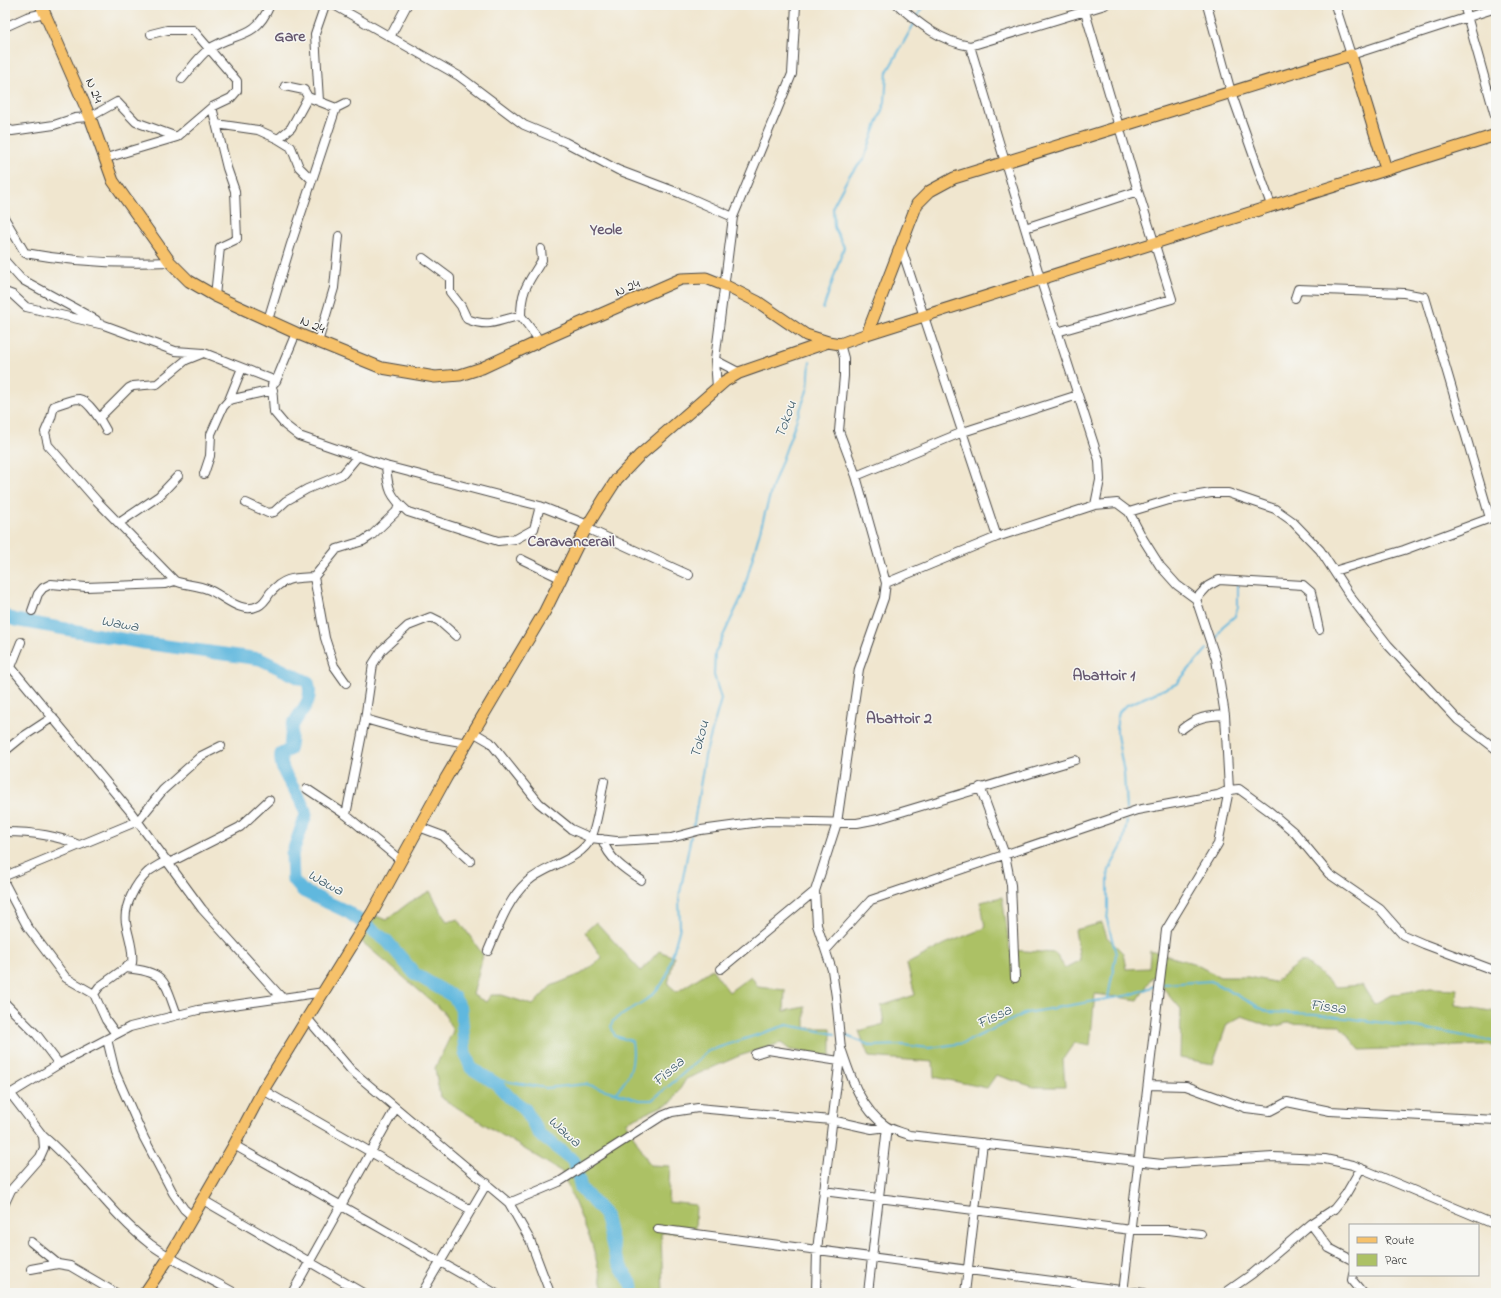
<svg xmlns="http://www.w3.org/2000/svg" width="1501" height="1298" font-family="'Indie Flower',sans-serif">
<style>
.green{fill:#acc165;stroke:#6c7648}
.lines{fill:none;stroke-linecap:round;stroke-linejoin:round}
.stream{stroke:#61b8de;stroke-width:2}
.river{stroke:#61b8de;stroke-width:13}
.minor-casing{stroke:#494744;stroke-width:10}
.major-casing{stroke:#494744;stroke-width:13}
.minor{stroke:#fff;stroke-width:8}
.major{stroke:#f6c16b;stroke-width:11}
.labels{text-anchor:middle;stroke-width:3;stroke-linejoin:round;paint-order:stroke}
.street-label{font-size:14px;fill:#2b2b2b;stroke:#f6f6f2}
.water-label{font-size:15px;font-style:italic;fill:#3e5c6a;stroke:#f6f6f2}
.quarter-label{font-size:16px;font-weight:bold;fill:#66586f;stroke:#f6f6f2}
</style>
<rect width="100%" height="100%" fill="#f6f6f2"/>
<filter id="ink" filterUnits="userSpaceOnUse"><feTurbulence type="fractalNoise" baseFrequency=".025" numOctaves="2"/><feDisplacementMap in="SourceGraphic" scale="8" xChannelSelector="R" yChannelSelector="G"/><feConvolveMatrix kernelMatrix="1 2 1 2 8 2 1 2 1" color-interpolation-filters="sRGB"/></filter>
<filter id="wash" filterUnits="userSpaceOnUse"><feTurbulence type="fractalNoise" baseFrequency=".012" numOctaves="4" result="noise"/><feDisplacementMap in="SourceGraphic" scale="16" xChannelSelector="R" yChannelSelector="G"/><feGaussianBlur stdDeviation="0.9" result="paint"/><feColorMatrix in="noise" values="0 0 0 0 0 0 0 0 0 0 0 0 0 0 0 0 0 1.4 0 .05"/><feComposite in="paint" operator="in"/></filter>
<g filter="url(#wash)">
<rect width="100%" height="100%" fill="#f0e6cf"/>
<path class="green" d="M430 891 447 922 458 919 483 955 473 995 486 1002 491 995H502L533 1005 551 986 581 974 602 958 585 932 596 922 641 971 659 951 674 957 668 984 677 992 712 969 729 992 751 976 758 987 785 990 784 1011 805 1007V1028H831V1056L790 1050 781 1043 739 1056 686 1079 672 1102 626 1122 650 1165 670 1166 668 1202 696 1205 695 1231 661 1233 663 1293H605L592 1244 562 1172 440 1097 435 1068 453 1031 443 1011 361 941 376 916 386 920 410 902Z
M1002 897 1010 950 1055 953 1065 968 1080 960 1075 930 1102 923 1107 937 1123 953 1126 969 1149 968 1150 951 1193 963 1220 977H1248L1274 982 1300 962 1306 963 1336 987 1362 985 1374 1004 1391 995 1430 988 1457 989 1456 1005 1496 1012V1047L1482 1045 1360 1050 1339 1025 1287 1023 1273 1027 1242 1016 1227 1024 1213 1064 1180 1058 1181 1009 1153 976 1138 1000 1095 994 1090 1046 1074 1043 1063 1059 1065 1087H1034L996 1075 987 1088 934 1077 933 1062 869 1057 859 1031 884 1024 881 1006 915 995 907 964 945 944 985 928 981 902Z"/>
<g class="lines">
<path class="stream" d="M917 18 923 5
M823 309 844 247 834 227 833 206 849 176 864 159 885 102 887 72 915 22
M1215 642 1222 627 1235 616 1238 607V584
M1126 810 1124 773 1117 735V720L1119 712 1125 706 1176 684 1207 649
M693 829 705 756 721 699 714 675 715 653 742 596 772 488 808 388 810 362
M1163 984 1211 981 1268 1012 1316 1014 1422 1028 1496 1042
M1108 998 1116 954 1107 920 1108 910V876L1109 870 1123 844 1127 821
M844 1035 872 1046 903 1045 929 1048 964 1043 1026 1013 1130 995 1155 986
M487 1078 546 1088 586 1084 639 1100H652L676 1080 708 1051 787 1025 835 1034
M616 1092C631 1077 635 1062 632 1041L615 1036 611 1026 613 1021 650 997 662 984 667 975 680 927 679 898 691 836"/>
<path class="river" d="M5 616 15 620 144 643 260 659 308 682C314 702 301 709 293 725 290 732 292 742 289 750L281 754C278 775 303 795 306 815L292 854 293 880 303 891 348 912 387 941 415 974 454 997 461 1009 465 1053 471 1068 497 1084 510 1098 525 1109 539 1134 574 1161 581 1188 605 1215 616 1259 633 1286V1293"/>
</g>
</g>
<g filter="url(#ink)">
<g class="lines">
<g class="minor-casing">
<path id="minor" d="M334 5 459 76 524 125 565 142 618 170 679 193 733 217
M898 5C919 24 942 42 970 46L1105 5
M1207 5 1231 92 1271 205
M1335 5 1351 55 1496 8
M1464 5 1496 119
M5 27 27 17 45 13
M151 34 167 30H193L237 81V91L231 98 212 107 227 168 235 191 237 239 220 247 215 296
M390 37 407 5
M970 46 1041 281 1099 460 1100 480 1095 505
M182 79C190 70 199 56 209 49 235 31 255 41 270 5
M285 86 304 90 308 97 336 108 346 103
M319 101 315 34 325 5
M216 124 258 130 278 139 291 147 299 167 312 180
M5 127 12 131 54 125 75 118 90 117 117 102 136 122 177 137
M278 139 291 128 308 97
M106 158 177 137 212 107
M5 219 25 253C73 262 121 264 170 262
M1025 228 1138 191
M901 247 997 537
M423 258 450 278V292L461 306 467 319C492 329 497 319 521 316L540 341
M5 261 21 279 96 320
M5 292 13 295 26 307 104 325 175 351 204 353 276 381
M1295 298 1298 289 1404 293 1425 297 1490 518
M521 316C521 288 529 282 542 260L541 249
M268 320 291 244 336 108
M1057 332 1172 299 1138 191 1083 5
M296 333 276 381 272 385 274 412 285 425 299 436 386 466 540 506 588 525
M318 342 334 288 339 236
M715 360 740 373
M717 388 715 360 733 217 792 74 796 5
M229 400 273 390
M99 418 129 388 133 386 157 384 186 360 201 354
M106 430C102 422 88 400 79 399 71 399 61 404 54 406L51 418 45 432 48 445 97 501 175 581C185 585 197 585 207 589 222 594 240 615 258 606 263 604 267 598 270 593 284 577 294 578 314 577
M386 466C388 490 390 496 408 512L498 541 516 539 534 529 540 506
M204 474 210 456 211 434 223 407 229 400 242 368
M856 476 963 432 1078 395
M246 503 268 513 274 512 286 501 307 489 343 474 358 456
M1129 512 1169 500 1211 493H1228L1275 509 1292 521 1320 550 1352 599 1388 645 1458 720 1496 749
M119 523 159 496 178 476
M586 528 689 575
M521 559 560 578
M1334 571 1404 550 1496 516
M886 583 997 537 1095 505 1117 503 1129 512 1143 539 1160 566 1177 585 1196 599 1216 659 1225 715 1229 790 1218 844 1166 930 1123 1293
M1196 599 1208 586 1219 580 1303 585 1311 592 1319 630
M32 611 38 594 43 588 51 584 86 587 165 584 175 581
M5 660 130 811 202 909 282 998
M11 667 21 642
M346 683 334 666 325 638 314 577 337 549 363 541 372 535 396 512 400 505
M365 719 421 735 467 743
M1182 729C1197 717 1206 716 1225 715
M473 732 490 742 539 803 571 829 591 838 616 841 671 838 701 830 768 821 857 823 878 819 1075 760
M5 751 21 738 53 717
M980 787 1005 855 1011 885 1015 978
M307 789 346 815 400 860
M346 815 365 719 373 664 382 650 408 626 431 617 439 621 456 636
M419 827 443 836 470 861
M5 832C30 832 56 835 79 845
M602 839C609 859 624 869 641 880
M169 863 240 827 269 800
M5 876 138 821 163 790 201 756 221 746
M5 884 27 926 66 978 94 994
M826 950 871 900 1137 810 1218 795 1229 790 1239 789 1269 811 1295 833 1329 874 1380 909 1403 935 1424 944 1496 971
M488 951C498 928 507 900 527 882 545 865 580 861 591 838 597 827 601 795 604 781
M126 968C166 972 164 980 177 1015
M721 969 815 891
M5 1003 37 1035 59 1064
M307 1018 351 1070 509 1203 530 1240 550 1293
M116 1034 106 1020 94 994 99 987 132 963C134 949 128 936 126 923 123 906 136 883 148 872 153 868 161 864 167 860
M107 1039 115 1072 144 1138 173 1193 184 1209 193 1217
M842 1051C851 1078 861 1109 886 1126 892 1130 902 1132 909 1135L1162 1164 1273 1157 1325 1159 1353 1165 1496 1225
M755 1054 768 1050 839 1061
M1148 1085 1186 1086 1246 1108 1270 1111 1287 1102 1330 1111 1496 1120
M263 1090 471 1210
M5 1097 59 1064 130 1027 198 1010 324 992
M43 1136C82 1168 110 1213 150 1244 176 1263 207 1277 235 1293
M234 1145 495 1293
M823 1191 1131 1230H1169L1201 1234
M203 1200 363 1293
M5 1203 11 1190 40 1157 44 1148 43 1136 10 1093
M509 1203 559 1182 662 1116 672 1112 698 1108 831 1120 872 1129 887 1127 868 1293
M1311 1224 1329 1248 1350 1259
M658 1229 1143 1293
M31 1242 58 1264
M31 1269 58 1264 70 1266 116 1293
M1353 1275 1352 1280 1363 1293
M292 1293 395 1109
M422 1293 487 1183
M816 1293 817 1250 841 1049 836 997 832 970 817 925 815 891 837 823 859 669 884 598 886 583 856 476 839 431 844 376V358L840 344
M965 1293 983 1143
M1225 1293 1252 1274 1311 1224 1334 1209 1346 1194 1361 1168"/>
</g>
<g class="major-casing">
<path id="major" d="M41 5 90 117 113 181 170 262 189 281 215 296 296 333 382 368 435 377 460 375 482 368 540 341 681 279 706 278 726 286 758 302 806 335 828 342 840 344 867 334 1496 135
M867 334 917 204 930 191 954 178 1351 55 1386 169
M145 1293 170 1256 234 1145 263 1090 372 913 446 778 545 611 586 528 604 499 617 479 639 456 725 381 739 373 828 342"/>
</g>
<use href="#minor" class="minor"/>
<use href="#major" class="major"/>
</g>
</g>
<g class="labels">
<g class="street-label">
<text transform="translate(95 90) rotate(67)" y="5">N 24</text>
<text transform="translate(627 287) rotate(-23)" y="5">N 24</text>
<text transform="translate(313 324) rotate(23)" y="5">N 24</text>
</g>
<g class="water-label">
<text transform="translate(785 419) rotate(-70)" y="5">Tokou</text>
<text transform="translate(120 623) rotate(10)" y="5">Wawa</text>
<text transform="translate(699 739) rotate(-75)" y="5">Tokou</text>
<text transform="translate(326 882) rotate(29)" y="5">Wawa</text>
<text transform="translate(1328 1006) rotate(7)" y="5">Fissa</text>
<text transform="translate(994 1016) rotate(-26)" y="5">Fissa</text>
<text transform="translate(668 1071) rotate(-41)" y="5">Fissa</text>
<text transform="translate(565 1131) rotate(42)" y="5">Wawa</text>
</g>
<g class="quarter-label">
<text x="290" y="41">Gare</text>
<text x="606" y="234">Yeole</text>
<text x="571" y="546">Caravancerail</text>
<text x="1104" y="680">Abattoir 1</text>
<text x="899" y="723">Abattoir 2</text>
</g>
</g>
<rect width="1501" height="1298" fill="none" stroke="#f6f6f2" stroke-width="20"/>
<rect x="1349" y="1224" width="130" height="52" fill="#f6f6f2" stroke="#a5a5a2"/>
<rect x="1357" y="1237" width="20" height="6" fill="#f6c16b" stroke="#a5a5a2"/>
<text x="1385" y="1244" font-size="12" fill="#2b2b2b">Route</text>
<rect x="1357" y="1254" width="20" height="12" fill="#acc165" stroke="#a5a5a2"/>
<text x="1385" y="1264" font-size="12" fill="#2b2b2b">Parc</text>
</svg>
